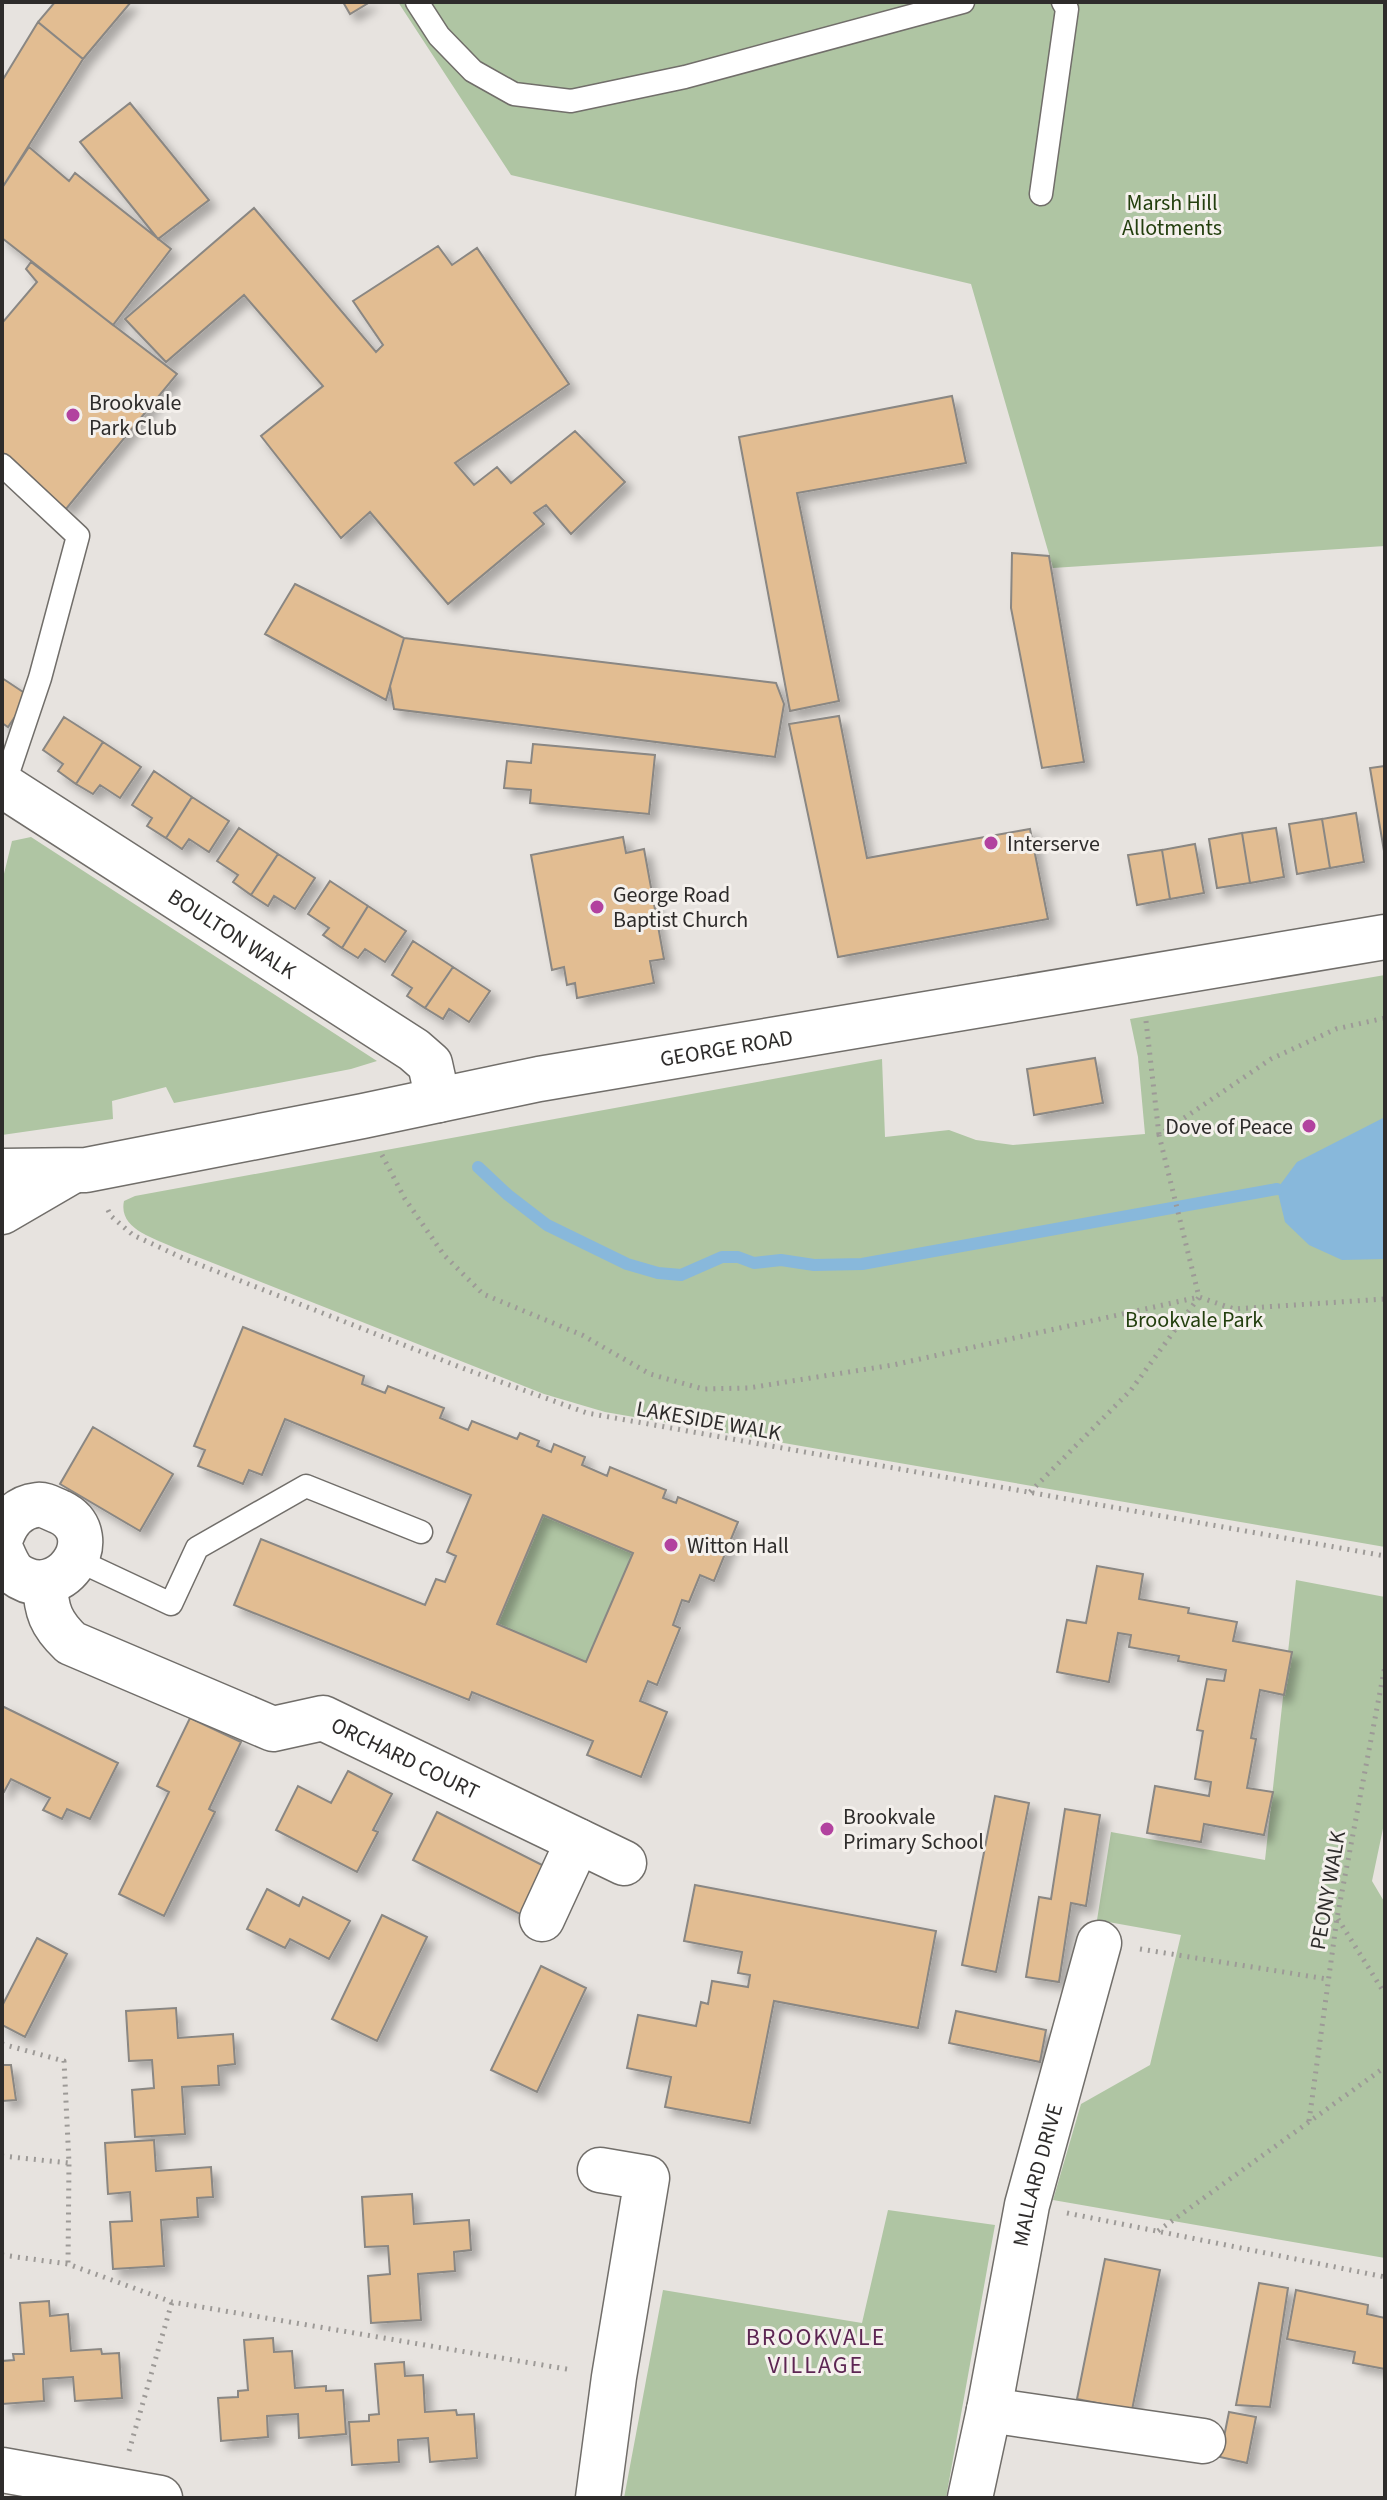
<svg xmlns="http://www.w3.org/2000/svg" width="1387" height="2500" font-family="'Source Sans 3',sans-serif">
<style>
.green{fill:#afc5a3}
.water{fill:#88b8db}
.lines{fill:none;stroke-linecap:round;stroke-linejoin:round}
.stream{stroke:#88b8db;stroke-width:12}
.building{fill:#e2bd92;stroke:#8a8783;stroke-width:2;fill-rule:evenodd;filter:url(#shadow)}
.lane-casing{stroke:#716e6a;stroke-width:25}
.street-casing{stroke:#716e6a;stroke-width:47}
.path{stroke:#9d9a97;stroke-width:5;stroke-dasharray:2 6;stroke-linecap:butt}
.lane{stroke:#fff;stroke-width:22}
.street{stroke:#fff;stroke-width:44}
.poi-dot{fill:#b2429f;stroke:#f4f0ec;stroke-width:3}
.labels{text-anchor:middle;stroke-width:6;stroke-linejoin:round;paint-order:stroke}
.park-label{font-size:22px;fill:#233f0e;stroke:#f4f0ec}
.poi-label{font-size:22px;fill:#2e2c2b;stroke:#f4f0ec;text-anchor:start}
.street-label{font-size:22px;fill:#2e2c2b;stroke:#f4f0ec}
.neighbourhood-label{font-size:24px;letter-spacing:2px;fill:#5d2653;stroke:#f4f0ec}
</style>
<defs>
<filter id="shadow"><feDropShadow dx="7" dy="7" stdDeviation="4" flood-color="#0004"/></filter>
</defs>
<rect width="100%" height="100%" fill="#e7e3df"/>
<path class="green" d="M398 2H1385V546L1053 568 971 284 511 175Z
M31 837 377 1061 351 1069 174 1103 166 1087 112 1101 113 1119 2 1135V882L12 841Z
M1385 975V1547L605 1412 544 1394 175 1248C154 1238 118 1229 124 1201L135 1196 882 1059 885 1137 949 1130 976 1140 1013 1145 1145 1134 1138 1057 1130 1019Z
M543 1515 633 1553 586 1662 497 1624Z
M1296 1580 1385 1597V1819L1372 1881 1385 1903V2258L1053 2200 1081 2104 1150 2065 1181 1935 1097 1920 1111 1832 1265 1860Z
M888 2210 995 2225 946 2498H624L663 2290 862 2323Z"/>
<path class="water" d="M1385 1117V1259L1342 1260 1309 1245 1285 1222 1277 1189 1297 1162Z"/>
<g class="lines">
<path class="stream" d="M478 1167 508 1195 547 1225 627 1264 658 1273 681 1275 722 1257H738L754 1263 781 1260 814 1265 862 1264 1277 1189"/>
</g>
<path class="building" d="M55 2H131L83 59 38 22Z
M343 2H370L350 14Z
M38 22 83 59 2 188V81Z
M130 103 209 200 158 239 80 142Z
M29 147 69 181 75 173 171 249 113 325 2 238V188Z
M254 208 376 352 383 345 353 301 438 246 452 265 477 248 569 384 455 463 474 485 497 467 511 483 575 431 625 482 571 534 546 505 534 513 544 524 448 604 370 512 341 538 261 436 323 386 244 295 166 362 125 319Z
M31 262 177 374 66 509 2 457V323L37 282 26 269Z
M952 396 966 463 797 493 839 701 790 711 739 437Z
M1012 553 1049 556 1084 762 1042 768 1011 608Z
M295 584 404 638 386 700 265 634Z
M404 638 776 683 784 704 775 757 394 709 390 686Z
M2 678 29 696 8 727 2 723Z
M839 716 867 858 1030 829 1048 919 838 957 789 724Z
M64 717 103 742 76 784 58 771 63 764 43 750Z
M103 742 141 767 120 798 100 785 93 794 76 784Z
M533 744 655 755 649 814 530 803 531 790 504 788 507 761 531 763Z
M1385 766V857L1370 768Z
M154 771 192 797 166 838 147 826 152 818 132 805Z
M192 797 229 821 209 852 189 839 182 849 166 838Z
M1356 813 1364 862 1330 868 1322 819Z
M1322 819 1330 868 1297 874 1289 824Z
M239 828 278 854 251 895 233 882 238 875 217 861Z
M1276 828 1284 877 1250 883 1242 833Z
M1242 833 1250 883 1217 888 1209 839Z
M623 837 626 853 644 849 664 959 650 961 654 983 577 998 575 983 567 985 564 967 552 970 531 855Z
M1195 844 1204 893 1170 899 1162 850Z
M1162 850 1170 899 1137 905 1128 855Z
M278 854 315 878 295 909 274 896 268 906 251 895Z
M330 881 368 906 342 948 323 935 329 928 308 914Z
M368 906 406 931 385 962 365 949 358 958 342 948Z
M413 941 453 967 425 1008 407 996 412 988 392 975Z
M453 967 490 991 469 1022 449 1009 443 1019 425 1008Z
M1095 1058 1103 1103 1034 1115 1027 1069Z
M243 1327 364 1376 362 1384 385 1393 388 1386 444 1408 440 1418 468 1430 472 1421 517 1439 520 1433 539 1441 537 1446 551 1452 554 1444 585 1457 582 1465 607 1476 610 1467 666 1490 663 1498 676 1503 678 1497 738 1522 714 1581 700 1575 689 1602 682 1600 673 1625 680 1628 657 1685 648 1681 640 1701 667 1712 641 1777 587 1755 593 1741 472 1692 469 1700 234 1605 261 1539 425 1605 436 1579 445 1582 456 1556 447 1552 471 1495 285 1419 262 1475 249 1470 243 1484 198 1466 205 1450 194 1446ZM543 1515 633 1553 586 1662 497 1624Z
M93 1427 173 1474 140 1531 60 1484Z
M1097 1566 1143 1574 1139 1599 1189 1608 1188 1613 1237 1622 1233 1641 1292 1652 1284 1695 1260 1690 1251 1738 1256 1739 1247 1788 1273 1792 1264 1835 1204 1824 1201 1842 1147 1833 1155 1786 1209 1796 1211 1782 1195 1779 1203 1731 1197 1730 1207 1679 1224 1681 1226 1670 1178 1661 1179 1656 1129 1647 1131 1635 1118 1633 1109 1682 1057 1672 1067 1620 1086 1623Z
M2 1706 118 1763 90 1819 67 1809 62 1819 43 1810 50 1798 11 1779 4 1792 2 1791Z
M190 1718 241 1742 209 1809 215 1812 164 1916 119 1894 169 1792 157 1786Z
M348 1771 392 1794 373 1830 378 1832 357 1872 276 1830 298 1786 331 1803Z
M995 1796 1029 1803 996 1972 962 1965Z
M1065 1809 1100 1815 1086 1906 1071 1903 1059 1982 1026 1977 1039 1897 1051 1899Z
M437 1812 546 1867 522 1915 413 1860Z
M695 1885 936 1931 918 2028 774 2001 750 2123 665 2107 671 2077 627 2068 638 2015 696 2026 701 2002 708 2004 712 1981 748 1987 750 1975 738 1973 742 1952 684 1941Z
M267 1889 299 1906 303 1897 350 1921 329 1959 290 1939 285 1948 247 1929Z
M382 1915 427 1937 377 2041 332 2019Z
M37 1938 67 1954 25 2037 2 2025V2006Z
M541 1966 586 1988 537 2092 491 2070Z
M176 2008 178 2038 233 2034 235 2064 218 2066 219 2085 182 2087 185 2134 135 2137 132 2090 154 2088 152 2060 129 2061 126 2011Z
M956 2011 1046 2030 1040 2062 949 2043Z
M2 2065H11L16 2100 2 2101Z
M154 2140 156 2171 211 2167 213 2197 197 2198 198 2217 161 2220 164 2266 113 2269 110 2222 132 2221 130 2192 108 2194 105 2143Z
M412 2194 414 2224 469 2220 471 2250 454 2252 455 2271 418 2274 421 2320 371 2323 368 2276 390 2274 388 2246 365 2247 362 2197Z
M1105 2259 1160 2270 1132 2410 1077 2399Z
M1259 2283 1288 2288 1270 2407 1236 2405Z
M1296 2290 1368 2305 1367 2314 1385 2318V2369L1353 2363 1355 2352 1287 2339Z
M49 2301 50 2316 68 2314 71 2351 101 2349 102 2354 119 2353 122 2398 75 2401 73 2377 43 2379 44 2401 2 2404V2361L14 2360 13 2354H24L20 2303Z
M273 2338 274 2352 292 2351 295 2388 326 2386V2391L343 2390 346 2434 299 2438 298 2414 267 2416 268 2437 221 2441 218 2398 238 2397V2391L248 2390 244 2340Z
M404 2362 405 2376 423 2375 425 2412 456 2410 457 2415 474 2414 477 2458 430 2462 428 2438 398 2440 399 2462 352 2465 349 2422 369 2421V2415L379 2414 375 2364Z
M1229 2412 1256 2417 1247 2463 1220 2457Z"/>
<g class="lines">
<g class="lane-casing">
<path id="lane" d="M417 2 439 36 473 71 514 94 571 101 685 77 963 2
M1041 194 1067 9 1063 2
M2 465 78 536 40 678 2 791
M75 1559 171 1604 197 1548 306 1486 421 1532"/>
</g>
<g class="street-casing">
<g id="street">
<path id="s1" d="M2 785 414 1050 430 1064 438 1100"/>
<path id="s2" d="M2 1171 86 1170 363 1116 539 1079 1385 937"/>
<path d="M2 1212 69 1173"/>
<path d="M2 1535C8 1519 19 1507 37 1505 45 1504 52 1509 60 1512 109 1536 59 1608 14 1573 9 1568 5 1559 2 1552"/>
<path id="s3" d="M45 1583C46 1611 51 1624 71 1643L273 1729 323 1718 624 1863"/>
<path d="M542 1919 578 1841"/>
<path d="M989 2410 1203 2441"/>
<path d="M2 2470 160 2498"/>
<path d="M598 2498 614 2377 647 2178 600 2170"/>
<path id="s4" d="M970 2498 989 2410 1027 2205 1099 1943"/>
</g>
</g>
<path class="path" d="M1146 1021 1159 1135
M382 1155 405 1199 444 1255 483 1294 582 1335 650 1374 703 1389 748 1388 893 1365 1199 1297 1234 1309 1385 1299
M108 1210 111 1216 133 1235 185 1259 465 1369 587 1413 1385 1556
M1030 1492 1131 1390 1199 1297 1159 1135 1271 1059 1336 1029 1385 1018
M1338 1919 1385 1994
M1140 1949 1327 1979
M2 2044 64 2061 69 2163 68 2264
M1309 2121 1337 1918 1385 1666
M2 2156 69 2163
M1067 2213 1385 2277
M1158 2231 1385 2067
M2 2255 68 2264 172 2302 572 2370
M129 2451 172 2302"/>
<use href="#lane" class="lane"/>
<use href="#street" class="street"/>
</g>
<g class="poi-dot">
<circle cx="73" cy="415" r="8"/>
<circle cx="991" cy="843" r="8"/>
<circle cx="597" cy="907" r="8"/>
<circle cx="1309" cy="1126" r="8"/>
<circle cx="671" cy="1545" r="8"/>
<circle cx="827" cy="1829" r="8"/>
</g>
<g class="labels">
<g class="park-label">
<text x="1172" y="210">Marsh Hill<tspan x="1172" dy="25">Allotments</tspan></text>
<text x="1194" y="1327">Brookvale Park</text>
</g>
<g class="poi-label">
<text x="89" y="410">Brookvale<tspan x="89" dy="25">Park Club</tspan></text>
<text x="1007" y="851">Interserve</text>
<text x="613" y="902">George Road<tspan x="613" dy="25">Baptist Church</tspan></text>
<text x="1293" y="1134" text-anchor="end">Dove of Peace</text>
<text x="687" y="1553">Witton Hall</text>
<text x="843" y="1824">Brookvale<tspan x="843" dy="25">Primary School</tspan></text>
</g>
<g class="street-label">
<text dy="8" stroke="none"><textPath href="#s1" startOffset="274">BOULTON WALK</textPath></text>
<text dy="8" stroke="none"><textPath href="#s2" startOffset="736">GEORGE ROAD</textPath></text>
<text transform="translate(709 1420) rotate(10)" y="8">LAKESIDE WALK</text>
<text dy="8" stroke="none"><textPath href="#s3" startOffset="430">ORCHARD COURT</textPath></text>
<text transform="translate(1327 1890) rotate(-80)" y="8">PEONY WALK</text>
<text dy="8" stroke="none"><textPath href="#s4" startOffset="330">MALLARD DRIVE</textPath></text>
</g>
<g class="neighbourhood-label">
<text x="816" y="2345">BROOKVALE<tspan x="816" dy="28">VILLAGE</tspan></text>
</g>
</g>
<rect width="1387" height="2500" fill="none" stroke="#2e2c2b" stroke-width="8"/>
</svg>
